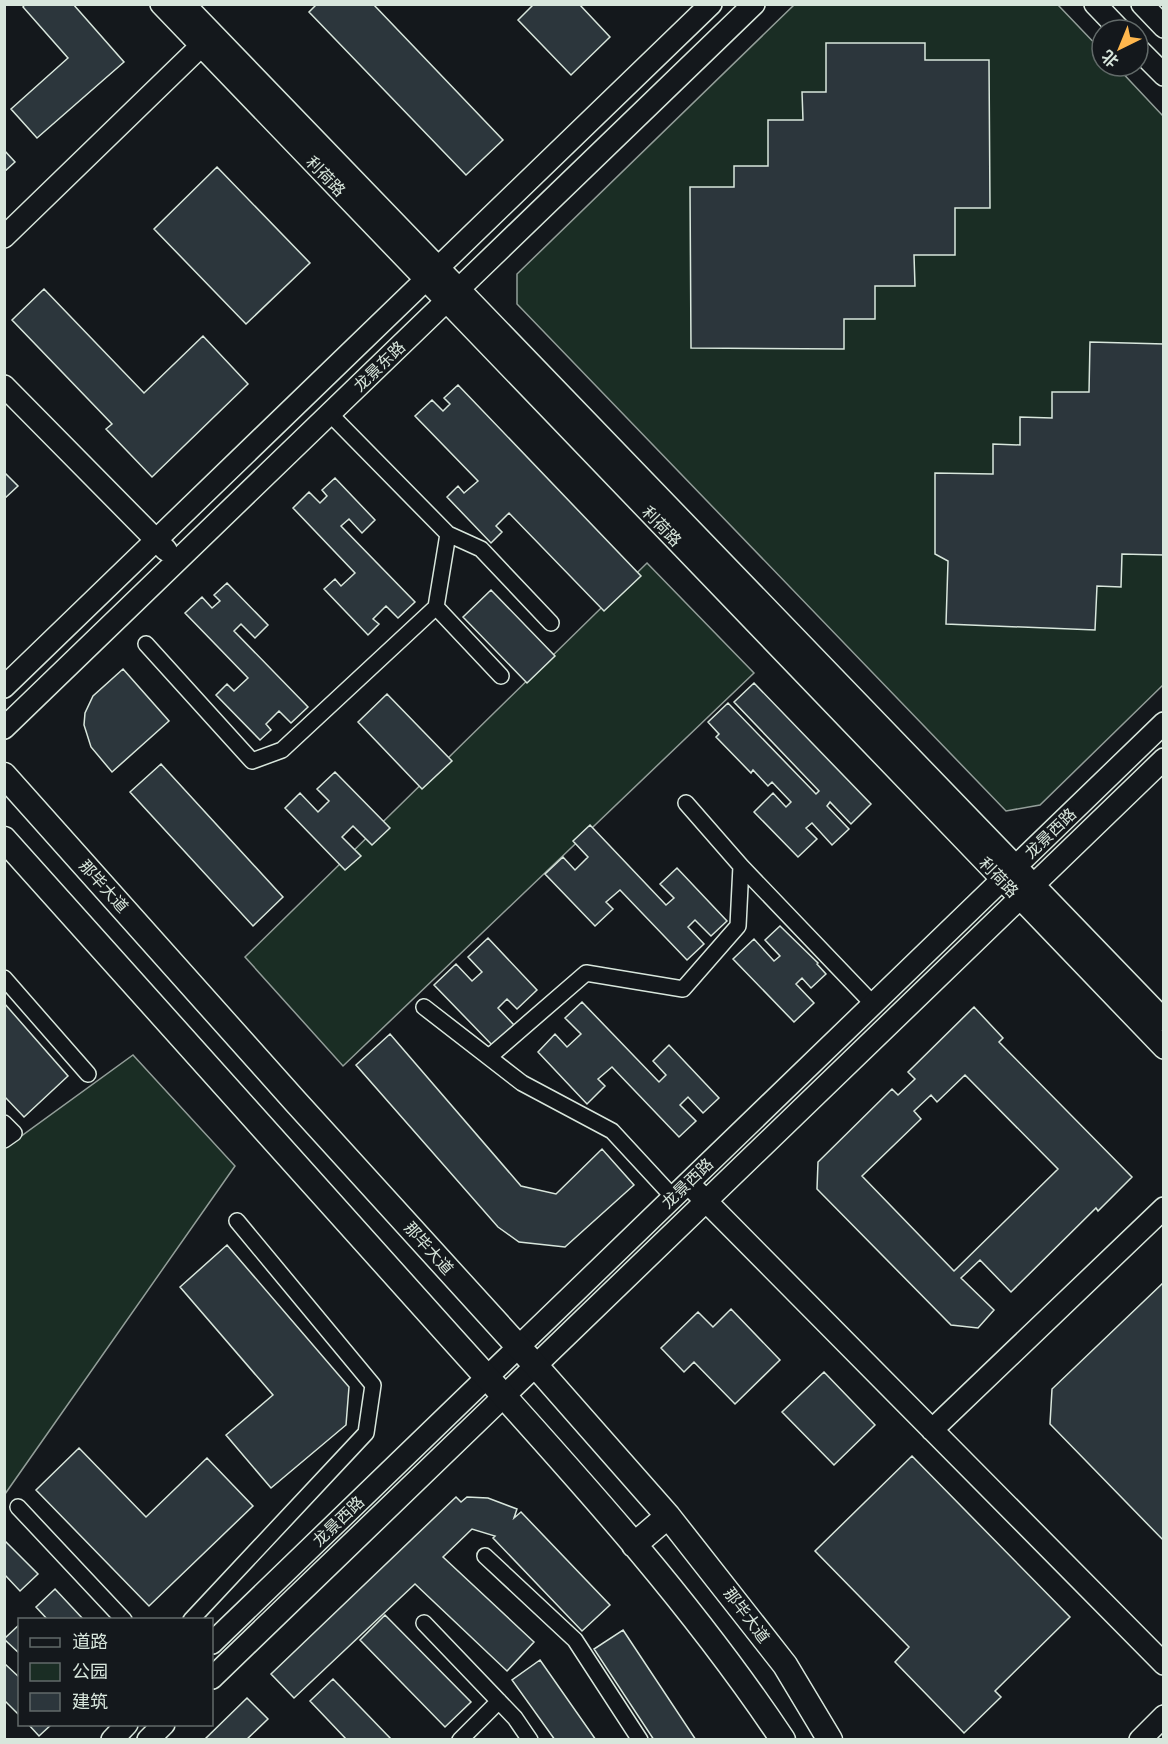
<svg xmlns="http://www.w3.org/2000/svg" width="1168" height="1744" font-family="'Public Sans','Noto Sans SC',sans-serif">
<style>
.green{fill:#1a2d24;stroke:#939e99;stroke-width:1.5}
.building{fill:#2c363c;stroke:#d8e6dc;stroke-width:1.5;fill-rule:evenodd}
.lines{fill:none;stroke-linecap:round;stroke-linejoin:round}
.street-casing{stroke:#d8e6dc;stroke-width:18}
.secondary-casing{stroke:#d8e6dc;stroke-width:24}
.primary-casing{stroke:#d8e6dc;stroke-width:27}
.street{stroke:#14181c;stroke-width:15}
.secondary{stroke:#14181c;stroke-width:21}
.primary{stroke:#14181c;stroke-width:24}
.labels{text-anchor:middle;stroke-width:4.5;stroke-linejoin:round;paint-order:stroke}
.street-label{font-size:16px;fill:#d8e6dc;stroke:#14181c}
</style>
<rect width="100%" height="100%" fill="#14181c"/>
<path class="green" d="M794 5H1058L1102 51V66H1116L1163 116V685L1040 805 1006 811 517 304V274Z
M647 563 754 673 343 1066 245 957Z
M133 1055 235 1166 5 1494V1148Z"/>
<path class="building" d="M25 4H73L124 62 37 138 11 109 68 58 23 7Z
M317 4H373L503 140 466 175 309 12Z
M534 4H579L610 37 571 75 518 20Z
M826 43H925V60H989L990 208H955V255H914L915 286H875V319H844V349L691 348 690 187H734V166H768V120H803L802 92H826Z
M4 150 15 162 4 172Z
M217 167 310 263 246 324 154 229Z
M44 289 144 393 203 336 248 384 152 477 106 429 112 424 12 320Z
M1090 342 1164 344V555L1122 554 1121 587 1097 586 1095 630 946 624 948 561 935 554V473L993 474V444L1020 445V417L1052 418V392H1089Z
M458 385 641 576 604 611 509 513 496 526 502 532 491 543 447 497 458 486 464 493 478 481 415 416 432 400 443 411 450 404 444 398Z
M4 472 18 486 4 499Z
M335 478 375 520 362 533 349 519 341 526 415 602 398 618 386 606 373 619 379 624 368 635 324 589 335 579 341 586 355 573 293 508 309 492 320 503 327 496 322 490Z
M227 583 268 625 255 638 241 624 234 631 308 707 291 723 279 711 266 724 271 730 260 740 216 695 227 684 234 691 248 678 185 613 202 597 212 608 220 601 214 595Z
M491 590 555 656 527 683 463 617Z
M123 669 169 721 112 772 91 747 84 725 85 713 93 696Z
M754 683 871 804 851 824 830 802 827 806 849 829 832 845 812 823 806 828 817 839 798 857 754 812 773 793 786 807 791 802 772 782 768 786 753 770 751 773 716 737 719 734 708 722 728 703 816 794 819 791 734 702Z
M387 694 452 761 422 789 358 722Z
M161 764 283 897 253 926 130 792Z
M335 772 390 828 372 845 353 826 342 837 361 856 345 870 285 808 300 793 318 812 329 801 317 789Z
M590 825 666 905 674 898 660 884 677 868 727 921 711 936 695 920 688 927 704 944 687 960 620 890 606 902 613 909 595 926 545 874 563 857 575 870 588 857 573 841Z
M780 926 818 963 817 964 826 974 811 988 802 978 796 984 814 1003 794 1022 733 959 754 939 774 961 780 956 765 940Z
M488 938 537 990 517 1009 507 999 498 1008 514 1025 493 1046 434 985 456 964 472 981 482 972 468 957Z
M582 1002 659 1082 666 1075 653 1061 669 1045 719 1098 703 1113 688 1097 680 1105 696 1121 679 1137 612 1067 598 1079 605 1086 587 1104 538 1052 555 1034 567 1047 581 1034 565 1018Z
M4 1003 68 1076 24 1117 4 1096Z
M974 1007 1003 1038 999 1042 1132 1177 1098 1211 1096 1208 1011 1292 980 1260 961 1278 994 1310 978 1328 951 1325 817 1189 818 1162 892 1089 898 1095 915 1079 908 1072ZM965 1075 1058 1169 954 1271 862 1176 921 1119 914 1111 931 1095 937 1102Z
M390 1034 521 1186 556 1194 602 1149 634 1185 565 1247 519 1242 498 1227 356 1065Z
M227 1245 349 1387 346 1425 271 1488 226 1435 273 1395 180 1287Z
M1164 1282V1541L1050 1424 1052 1389Z
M731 1309 780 1360 735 1404 694 1362 684 1372 661 1348 698 1312 713 1327Z
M824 1372 875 1425 834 1465 782 1412Z
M79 1448 146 1517 207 1458 253 1506 149 1606 36 1490Z
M912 1456 1070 1617 995 1691 1001 1697 964 1733 895 1662 909 1647 815 1551Z
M456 1497 461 1502 467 1497 488 1498 517 1509 514 1518 521 1512 610 1605 582 1631 493 1538 495 1536 472 1529 443 1557 534 1642 507 1671 415 1584 294 1698 271 1674Z
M4 1540 38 1574 20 1591 4 1574Z
M55 1589 84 1620H48L36 1607Z
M385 1615 471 1702 445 1727 360 1640Z
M20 1624V1654L4 1639Z
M623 1630 696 1740H654L594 1649Z
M540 1660 596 1740H555L512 1680Z
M4 1663 20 1678V1716L4 1700Z
M333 1679 392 1740H347L310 1701Z
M247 1698 268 1719 246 1740H204Z
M28 1724H52L39 1736Z"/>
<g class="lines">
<g class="street-casing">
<path id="street" d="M448 534 481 549 551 623
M436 607 501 676
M146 644 252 761 282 750 436 607 448 534 330 414
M741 866 873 1004
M4 978 88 1074
M424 1007 522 1083 612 1131 673 1197
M489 1057 586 973 683 989 738 926 741 866 686 803
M4 1123 14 1133 4 1140
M18 1507 124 1620
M485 1556 575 1640 640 1740
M191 1620 366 1433 373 1385 237 1221
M424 1623 515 1718 530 1740
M460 1740 499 1701"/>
</g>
<g class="secondary-casing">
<path id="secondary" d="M161 4 1164 1048
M184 4 1164 1020
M1095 4 1120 30
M1142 4 1164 27
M1138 49 1164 75
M4 237 201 46
M4 386 166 550
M4 687 711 4
M4 728 754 4
M696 1191 1164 1664
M932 1430 1164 1208
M212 1643 1164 723
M212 1678 1164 759
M112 1740 127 1724
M148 1740 164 1724
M1140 1740 1164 1716"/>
</g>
<g class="primary-casing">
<path id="primary" d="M4 775 295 1101 536 1366 668 1516 785 1665 830 1740
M4 839C152 1004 300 1169 448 1334 565 1464 686 1594 783 1740
M634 1545 668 1516"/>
</g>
<use href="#street" class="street"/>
<use href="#secondary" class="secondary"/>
<use href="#primary" class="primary"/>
</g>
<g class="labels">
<g class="street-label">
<text transform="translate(326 176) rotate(46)" y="6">利荷路</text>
<text transform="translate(379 366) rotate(-44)" y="6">龙景东路</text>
<text transform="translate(662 526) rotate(46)" y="6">利荷路</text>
<text transform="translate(1050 833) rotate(-44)" y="6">龙景西路</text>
<text transform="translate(999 877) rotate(46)" y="6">利荷路</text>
<text transform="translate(104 886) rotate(48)" y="6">那毕大道</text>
<text transform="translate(687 1183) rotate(-44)" y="6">龙景西路</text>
<text transform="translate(429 1248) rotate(48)" y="6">那毕大道</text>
<text transform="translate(338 1521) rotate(-44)" y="6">龙景西路</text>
<text transform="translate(747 1615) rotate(53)" y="6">那毕大道</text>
</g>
</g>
<rect width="1168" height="1744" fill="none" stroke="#d8e6dc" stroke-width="12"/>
<rect x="18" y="1618" width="195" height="108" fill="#14181c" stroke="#626a69" stroke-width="1.5"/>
<rect x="30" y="1638" width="30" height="9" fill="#14181c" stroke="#626a69" stroke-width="1.5"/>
<text x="72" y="1648" font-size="18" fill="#d8e6dc">道路</text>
<rect x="30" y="1663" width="30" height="18" fill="#1a2d24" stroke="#626a69" stroke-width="1.5"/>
<text x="72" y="1678" font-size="18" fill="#d8e6dc">公园</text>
<rect x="30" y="1693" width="30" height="18" fill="#2c363c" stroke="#626a69" stroke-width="1.5"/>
<text x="72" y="1708" font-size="18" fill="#d8e6dc">建筑</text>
<g transform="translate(1120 48) rotate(223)"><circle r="28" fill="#14181c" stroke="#626a69" stroke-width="1.5"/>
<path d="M0-4.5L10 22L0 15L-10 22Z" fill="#ffb74d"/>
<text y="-9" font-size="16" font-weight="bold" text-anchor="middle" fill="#d8e6dc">北</text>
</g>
</svg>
